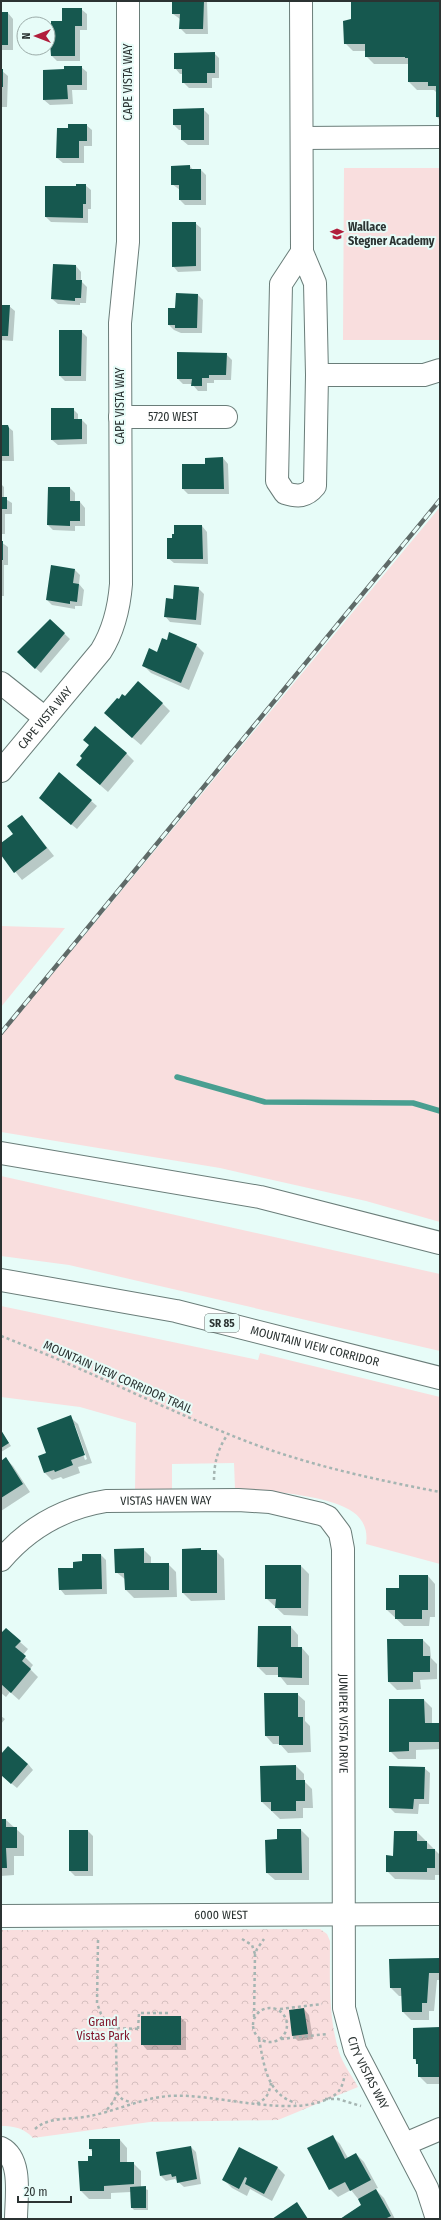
<svg xmlns="http://www.w3.org/2000/svg" width="441" height="2220" font-family="'Fira Sans Condensed',sans-serif">
<style>
.green{fill:#f9dede}
.park{fill:url(#park-crowns)}
.shadow{fill:#0003;fill-rule:evenodd}
.lines{fill:none;stroke-linecap:round;stroke-linejoin:round}
.stream{stroke:#499f91;stroke-width:5.5}
.building{fill:#16584f}
.minor-casing{stroke:#6a7d79;stroke-width:24}
.highway-casing{stroke:#6a7d79;stroke-width:24}
.path{stroke:#a5b5b2;stroke-width:2.5;stroke-dasharray:3 3;stroke-linecap:butt}
.minor{stroke:#fff;stroke-width:22}
.highway{stroke:#fff;stroke-width:22}
.rail-casing{stroke:#5f6a68;stroke-width:4.5}
.rail{stroke:#e7fcf8;stroke-width:3;stroke-dasharray:9;stroke-linecap:butt}
.labels{text-anchor:middle;stroke-width:4;stroke-linejoin:round;paint-order:stroke}
.shield{fill:#e7fcf8;stroke:#636f6d;stroke-width:1}
.shield-label{font-size:11px;font-weight:bold;fill:#2b3332}
.street-label{font-size:12px;fill:#2b3332;stroke:#e7fcf8}
.poi-label{font-size:12px;font-weight:bold;fill:#2b3332;stroke:#e7fcf8;text-anchor:start}
.park-label{font-size:12px;fill:#81152a;stroke:#e7fcf8}
</style>
<defs>
<pattern id="park-crowns" width="20" height="18" patternUnits="userSpaceOnUse"><rect width="20" height="18" fill="#f9dede"/><path d="M2 6a3 3 0 1 1 6 0M12 15a3 3 0 1 1 6 0" fill="none" stroke="#d6bfbf"/></pattern>
</defs>
<rect width="100%" height="100%" fill="#e7fcf8"/>
<path class="green" d="M344 168H440V340H343Z
M440 507V1222L366 1201 220 1168 1 1132V1036Z
M1 926 65 928 1 1007Z
M1 1176 440 1274V1351L69 1265 1 1256Z
M1 1306 258 1360 260 1353 440 1397V1564L366 1544C368 1531 364 1520 353 1512 330 1495 263 1490 235 1489L234 1463 172 1464V1490H135L136 1423 80 1407 1 1397Z"/>
<path class="park" d="M320 1929 327 1934 330 1941C330 1979 328 2016 339 2052 343 2064 352 2076 358 2087L278 2120 150 2122 33 2138C24 2128 14 2126 1 2126V1930Z"/>
<path class="shadow" d="M173 1H207L208 34H186L180 28V19L173 14Z
M352 1H440V120L437 117V93L434 90H417L409 82V64H374L366 56V51H353L345 43 352 20Z
M81 9 87 14V30H80V61H57L52 56 63 22Z
M1 13H8L13 19V50H1Z
M214 53 219 58V78H212V88H189L183 82V74H180L175 68Z
M81 67 87 72V90H72L73 104 50 105 44 100Z
M1 70 8 76 7 107H1Z
M203 109 209 115V145H188L182 140V130H179L174 125Z
M86 125 92 130V146H84V163H63L57 158 69 129Z
M190 166 193 170H201L206 175V205H185L180 200V190L172 184Z
M85 185 91 190V209H88V223L51 222 46 217 77 187Z
M195 223 201 228V271L178 272 173 266Z
M76 266 81 272V281L87 287 86 303H80V305L58 304 52 299Z
M198 295 203 300 202 333H181L174 330 169 325 176 309Z
M1 306H9L15 311 13 341 1 340Z
M81 331 87 337 86 381H65L60 376Z
M226 354 232 360 231 380H214V383H207V391H198L192 384H183L178 379Z
M73 409 78 414V420H82L87 425V444L58 445 52 440Z
M1 426H7L13 431 14 461H1Z
M223 458 228 464 229 494H188L183 489 206 465Z
M1 484 4 487V498L12 503V514H5V534H1Z
M70 488 75 493V502H80L85 508V526H75V531L53 530 48 525Z
M175 526H202L207 532 208 564 174 563 168 558 175 535Z
M1 542 8 547V565H4V596H1Z
M75 570 80 575 79 584 84 590 82 606H75V609L52 605 47 600Z
M198 588 204 594 201 625 170 622 165 616 174 600Z
M50 620 70 639 41 673 18 652Z
M196 645 204 653 189 690 151 673 143 665 157 653Z
M119 700 162 703 170 711 141 745 113 721Z
M126 753 134 761 108 792 77 765 83 758Z
M60 774 97 806 77 829 45 803Z
M22 816 54 856 22 880 1 854V844L14 834Z
M70 1417 78 1424 92 1463 78 1467 80 1473 63 1479 61 1477 52 1480 45 1473 47 1454ZM73 1425H75L87 1459 85 1460Z
M1 1431 11 1446 1 1452Z
M6 1459 13 1466 30 1492 1 1511V1462Z
M143 1549 151 1557V1564H168L176 1572 177 1597 134 1598 126 1590V1580L116 1572Z
M216 1551 224 1559 225 1600 191 1601 183 1593Z
M83 1555H101L106 1560 107 1594 65 1595 60 1589 83 1562Z
M301 1566 309 1574 308 1616 284 1615 266 1598Z
M428 1576 435 1584V1617H430L429 1626H404L387 1610 400 1589Z
M291 1627 298 1635V1648H302L309 1656V1685H287L279 1675H266L258 1667Z
M1 1634 20 1642 28 1649 23 1655 33 1665 30 1669 38 1677 19 1700 10 1692 6 1697 1 1693Z
M423 1640 430 1647 431 1658 437 1664V1679L420 1680 421 1689 397 1690 389 1682Z
M265 1694H297L305 1701V1721L310 1726 311 1752 288 1753 280 1744H273L266 1736Z
M390 1700H424L432 1708V1724L440 1726V1749L416 1750V1759H398L390 1751Z
M1 1716 5 1719 1 1724Z
M1 1755 28 1764 33 1770 17 1788 1 1775Z
M296 1766 304 1774V1781L312 1789 313 1808H303V1818L280 1819 262 1802Z
M424 1768 430 1773 429 1804H419L418 1814 395 1813 390 1808Z
M1 1820H6L24 1836V1856H14V1875L1 1876Z
M301 1830 309 1838V1880H275L267 1873 278 1840Z
M88 1831 93 1836V1876H75L70 1871Z
M417 1832 440 1855V1875H435V1880L395 1879 387 1871 394 1857Z
M440 1959V1980H437L434 2011H429V2020H411L403 2012V1996H399L391 1988Z
M304 2009 309 2015 313 2039 298 2041 293 2036 290 2011Z
M180 2017 186 2022V2050H147L142 2044Z
M440 2029V2084H427L419 2076V2066L414 2058Z
M332 2136 340 2144 348 2158 356 2154 364 2162 378 2188 375 2189 384 2198 395 2219H342L345 2218 344 2216 363 2205 351 2190 338 2197 330 2189Z
M120 2140 127 2148V2163H133L141 2171V2187L148 2190V2210H134L132 2208 131 2192 111 2193V2199H89L81 2191 89 2162 93 2157V2152L90 2149Z
M191 2147 196 2152 201 2184 184 2187 175 2179 166 2181 161 2176Z
M277 2167 285 2175 272 2201 250 2189 247 2196 232 2188 224 2180Z"/>
<g class="lines">
<path class="stream" d="M177 1077 265 1102 413 1103 440 1111"/>
</g>
<path class="building" d="M172 1H204L203 29H179L180 14H172Z
M351 1H440V117H436V86H428V82H408V58H405V57H365V44H344L343 21 351 19Z
M62 8H82V26H75V56H51L49 29H51V21H62Z
M1 12H8V45H1Z
M215 52V73H207V83H182V69H174V53Z
M64 66H82V85H67L68 99 43 100V70L64 69Z
M1 69H3V87H1Z
M204 108V140H181V125H173V109Z
M68 124H87V141H79V158H56L57 128H68Z
M190 165V169H201V200H179V185H171V166Z
M76 184H86V204H83V218L45 217V186H76Z
M172 222H196V266L172 267Z
M53 264 76 265V280H82L81 298H75V301L51 299Z
M176 293 198 294 197 328H175V325H168V308H175Z
M1 305H10L8 336H1Z
M59 330H82L81 376H59Z
M177 352 227 353 226 375H209V378H202V386H191L192 379H177Z
M51 408H74V419H82V439L51 440Z
M1 425H8L9 428V456H1Z
M223 457 224 489H182V464H205V458Z
M48 487H70V501H80V521H70V526L47 525Z
M1 497H7V509H1Z
M174 525H202L203 559H167V538H172V534H174Z
M1 541H3V560H1Z
M51 565 75 569 73 583 79 584 77 602 70 601V604L46 600Z
M174 585 199 587 196 620 164 617 166 598 173 599Z
M50 619 65 633 35 669 17 652Z
M169 632 197 644 181 683 142 666 149 648 157 652 162 638 167 640Z
M138 681 163 703 132 738 104 713 117 698 119 699 122 694 125 696Z
M95 726 127 753 100 785 76 765 82 758 80 756 89 745 83 740Z
M59 772 92 800 71 825 39 798Z
M22 815 47 848 14 873 1 855V843L13 834 7 826Z
M71 1415 85 1455 71 1460 73 1465 55 1472 54 1470 44 1473 38 1456 46 1453 37 1428Z
M1 1430 9 1443 1 1448Z
M6 1457 23 1484 1 1498V1461Z
M144 1548V1563H169V1590H125L124 1573H115L114 1549Z
M201 1548V1550H217V1593H182V1549Z
M82 1554H101L102 1589 59 1590 58 1568H73V1562L82 1561Z
M265 1565H301V1608H275L276 1599H265Z
M399 1575H428V1610H422V1619H395V1610H386V1588H399Z
M258 1626H291V1647H302V1678L278 1677V1667H257Z
M6 1628 21 1641 15 1647 26 1656 22 1661 31 1669 11 1693 1 1684V1633Z
M387 1639H423V1656H430V1672H413V1682H388Z
M264 1693H298V1717H303V1745H279V1736H265Z
M389 1699H424L425 1723H439V1742H409V1751L389 1752Z
M8 1746 28 1764 11 1784 1 1775V1754Z
M296 1765V1780H305V1801H296V1811H271V1802H261L260 1766Z
M389 1766 425 1767 424 1799H414L413 1809 389 1808Z
M1 1819H6V1827H17V1848H6L7 1868H1Z
M277 1829H301L302 1873H266L265 1840 277 1839Z
M69 1830H88V1871H69Z
M394 1831H417V1841H427V1849H435V1868H427V1872H386V1855L393 1856Z
M440 1958V1973H429L427 2003H422V2012H402L401 1988H390L389 1959Z
M304 2008 308 2034 292 2036 289 2010Z
M141 2016H181V2045H141Z
M440 2027V2077H418V2064H416V2059H413V2028Z
M333 2135 345 2159 356 2153 371 2180 350 2191 345 2182 329 2190 307 2148Z
M89 2139H120V2162H134V2184L104 2186V2191H80L78 2161H88V2156H92V2149H89Z
M191 2146 197 2179 177 2183 176 2176 172 2177 171 2174 160 2176 156 2152Z
M239 2147 278 2167 264 2194 245 2184 247 2178 245 2177 239 2189 222 2180Z
M146 2186V2208H131L130 2187Z
M376 2189 391 2216 385 2219H340L361 2205 358 2199Z
M297 2202 308 2219H272Z"/>
<g class="lines">
<g class="minor-casing">
<g id="minor">
<path d="M301 1 302 252 315 283 317 375 315 486C306 497 298 497 285 493L277 481 281 284 302 252"/>
<path d="M302 138 440 137"/>
<path d="M317 375H424L440 370"/>
<path id="s1" d="M120 417H226"/>
<path d="M1 683 45 718"/>
<path id="s2" d="M1 771 101 651C114 630 119 609 121 584L120 323 128 242V1"/>
<path id="s3" d="M1 1560C29 1527 63 1508 106 1501L238 1500 270 1502 321 1514 328 1517 340 1533 343 1549 344 2008 355 2050 427 2188 437 2219"/>
<path id="s4" d="M1 1916 440 1914"/>
<path d="M405 2144 440 2129"/>
<path d="M1 2148C23 2159 16 2198 16 2219"/>
</g>
</g>
<g class="highway-casing">
<g id="highway">
<path d="M1 1153 260 1197 440 1243"/>
<path id="s5" d="M1 1280 176 1311 440 1378"/>
</g>
</g>
<path class="path" d="M1 1336C81 1367 158 1406 238 1438 303 1464 372 1479 440 1492
M214 1480C214 1463 218 1448 228 1434
M242 1939 252 1945 255 1954
M98 1940 97 2003 101 2014 110 2028 116 2043 117 2092 114 2101 105 2112
M253 2025a17 17 0 1 1 34 0a17 17 0 1 1-34 0Z
M280 2009 322 2004
M254 2017 255 1955 257 1949 264 1939
M111 2028 141 2029
M138 2029 139 2013H170
M259 2039C264 2065 267 2095 296 2103
M281 2039 327 2034
M117 2093 122 2099 132 2103
M325 2099H338L361 2106
M257 2104C267 2098 269 2094 271 2083
M35 2129C49 2116 72 2120 90 2116 116 2111 142 2098 169 2096 214 2092 299 2122 336 2094 342 2089 343 2082 345 2075"/>
<use href="#minor" class="minor"/>
<use href="#highway" class="highway"/>
<g class="rail-casing">
<path id="rail" d="M1 1033 440 500"/>
</g>
<use href="#rail" class="rail"/>
</g>
<defs>
<g id="school-bare" transform="scale(1.08)"><path d="M0-5L7-2L0 1L-7-2ZM-4 1L0 2.5L4 1V4Q0 6-4 4Z" fill="#b11e3c" stroke="#e7fcf8" stroke-width="2.5" paint-order="stroke"/></g>
</defs>
<g fill-rule="evenodd">
<use href="#school-bare" x="337" y="234"/>
</g>
<g class="labels">
<rect class="shield" x="205" y="1314" width="34" height="18" rx="3"/>
<g class="shield-label">
<text x="222" y="1327">SR 85</text>
</g>
<g class="street-label">
<text transform="translate(128 82) rotate(-90)" y="4">CAPE VISTA WAY</text>
<text transform="translate(120 406) rotate(-90)" y="4">CAPE VISTA WAY</text>
<text dy="4" stroke="none"><textPath href="#s1" startOffset="53">5720 WEST</textPath></text>
<text dy="4" stroke="none"><textPath href="#s2" startOffset="69">CAPE VISTA WAY</textPath></text>
<text dy="4" stroke="none"><textPath href="#s5" startOffset="321">MOUNTAIN VIEW CORRIDOR</textPath></text>
<text transform="translate(118 1377) rotate(24)" y="4">MOUNTAIN VIEW CORRIDOR TRAIL</text>
<text dy="4" stroke="none"><textPath href="#s3" startOffset="183">VISTAS HAVEN WAY</textPath></text>
<text dy="4" stroke="none"><textPath href="#s3" startOffset="558">JUNIPER VISTA DRIVE</textPath></text>
<text dy="4" stroke="none"><textPath href="#s4" startOffset="220">6000 WEST</textPath></text>
<text dy="4" stroke="none"><textPath href="#s3" startOffset="912">CITY VISTAS WAY</textPath></text>
</g>
<g class="poi-label">
<text x="348" y="231">Wallace<tspan x="348" dy="14">Stegner Academy</tspan></text>
</g>
<g class="park-label">
<text x="103" y="2026">Grand<tspan x="103" dy="14">Vistas Park</tspan></text>
</g>
</g>
<rect width="441" height="2220" fill="none" stroke="#2b3332" stroke-width="4"/>
<g transform="translate(36 36) rotate(270)"><circle r="19" fill="#e7fcf8" stroke="#9caca9"/>
<path d="M0-3L7 15L0 10L-7 15Z" fill="#b11e3c"/>
<text y="-6" font-size="11" font-weight="bold" text-anchor="middle" fill="#2b3332">N</text>
</g>
<path d="M18 2196v6h53v-6" fill="none" stroke="#2b3332" stroke-width="2"/>
<text x="24" y="2196" font-size="12" fill="#2b3332" stroke="#e7fcf8" stroke-width="3" paint-order="stroke">20 m</text>
</svg>
